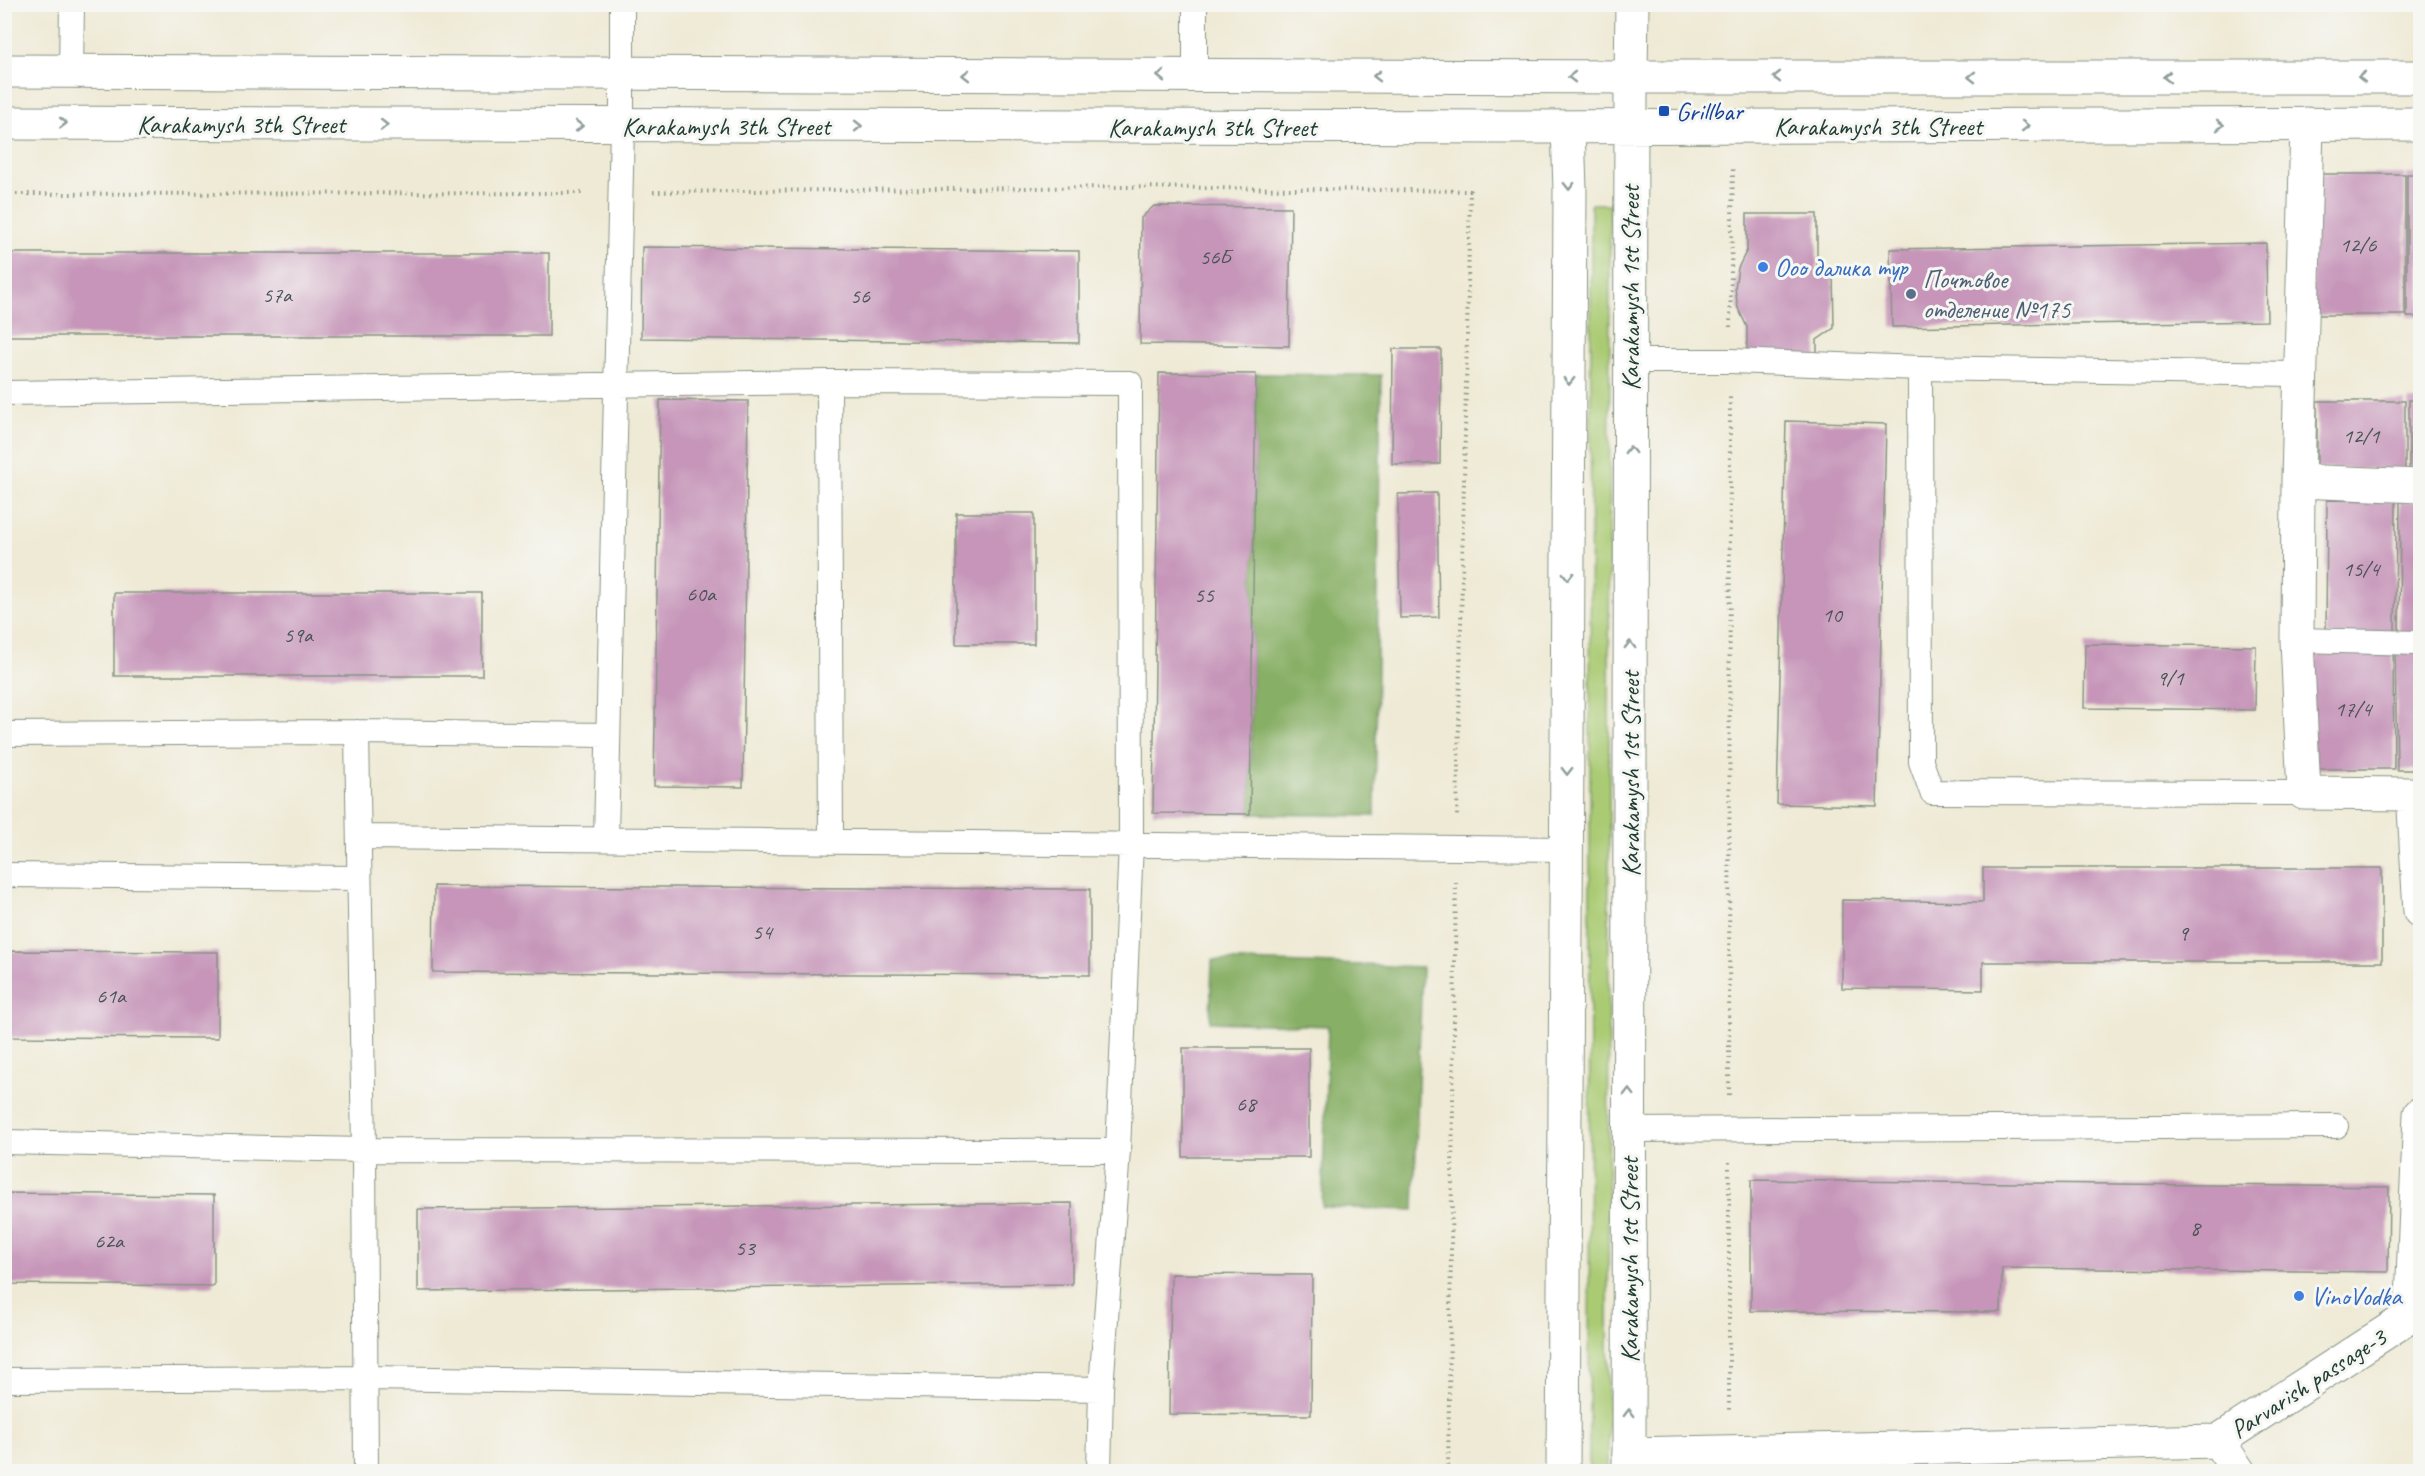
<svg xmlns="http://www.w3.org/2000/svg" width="2425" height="1476" font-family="Caveat,sans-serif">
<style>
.green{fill:#aacb73;stroke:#648454;stroke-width:1.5}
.forest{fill:#87af65;stroke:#53764c;stroke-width:1.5}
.building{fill:#c695b9}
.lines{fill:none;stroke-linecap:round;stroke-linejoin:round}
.lane-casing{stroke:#879484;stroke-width:26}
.street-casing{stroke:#879484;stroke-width:35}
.secondary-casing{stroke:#879484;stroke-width:35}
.path{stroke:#879484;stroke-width:4;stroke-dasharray:1.5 4.5;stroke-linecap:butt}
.lane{stroke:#fff;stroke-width:24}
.street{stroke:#fff;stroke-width:33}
.secondary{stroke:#fff;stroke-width:33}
.oneway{stroke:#8f9e9a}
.transit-dot{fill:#1a4fb4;stroke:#f6f6f2;stroke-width:2}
.shop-dot{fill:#3f7fe0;stroke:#f6f6f2;stroke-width:2}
.service-dot{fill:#5c6f8a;stroke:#f6f6f2;stroke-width:2}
.labels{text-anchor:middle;stroke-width:6;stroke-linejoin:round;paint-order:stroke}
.number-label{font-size:22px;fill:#495355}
.transit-label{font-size:26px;fill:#164399;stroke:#f6f6f2;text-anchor:start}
.street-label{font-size:26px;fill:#1f3d34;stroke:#f6f6f2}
.shop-label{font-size:26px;fill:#366cbe;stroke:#f6f6f2;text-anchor:start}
.service-label{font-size:26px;fill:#4e5e75;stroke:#f6f6f2;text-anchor:start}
</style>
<rect width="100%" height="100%" fill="#f6f6f2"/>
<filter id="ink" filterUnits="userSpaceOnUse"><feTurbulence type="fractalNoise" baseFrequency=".0167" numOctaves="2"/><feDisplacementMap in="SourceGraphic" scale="12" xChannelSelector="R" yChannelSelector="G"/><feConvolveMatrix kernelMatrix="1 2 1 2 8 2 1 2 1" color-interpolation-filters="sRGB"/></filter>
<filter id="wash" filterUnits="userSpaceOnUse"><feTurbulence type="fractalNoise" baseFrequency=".008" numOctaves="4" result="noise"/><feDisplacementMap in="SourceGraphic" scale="24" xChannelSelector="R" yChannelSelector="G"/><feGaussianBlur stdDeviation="1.35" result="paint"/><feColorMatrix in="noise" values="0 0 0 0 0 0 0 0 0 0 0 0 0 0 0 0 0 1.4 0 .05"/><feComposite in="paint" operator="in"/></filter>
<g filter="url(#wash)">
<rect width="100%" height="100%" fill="#efead5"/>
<path class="green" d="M1591 204H1610L1608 1472 1589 1471Z"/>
<path class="forest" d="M1256 374 1381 375 1375 816 1250 814Z
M1212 960 1422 967 1414 1210 1322 1207 1328 1026 1210 1022Z"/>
<g id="blocks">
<path class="building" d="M2312 174H2405V315H2312Z
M2407 174H2420V317H2407Z
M1154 206 1291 207 1289 346 1140 344 1141 218Z
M1747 214H1817V272H1833L1834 328 1817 340V358H1747V327L1738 308 1735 288 1738 268 1747 250Z
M2266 243 2267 321 1892 327 1890 249Z
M642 247 1079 251V343L641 338Z
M4 253H549V336H4Z
M1393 349H1441L1440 464H1392Z
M1159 373 1256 374 1250 814 1153 813Z
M660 400 748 401 743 787 654 786Z
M2409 400H2420V470H2409Z
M2317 401H2405V469H2317Z
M1786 421 1886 424 1877 806 1777 804Z
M1437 493 1439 617 1400 618 1398 494Z
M2327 500 2396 501 2395 637 2326 636Z
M2400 502H2420V638H2399Z
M956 513H1034V644H956Z
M114 593H482V676H114Z
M2085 644 2256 646 2255 710 2084 708Z
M2311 647H2393L2394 769H2312Z
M2395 647H2420V770H2397Z
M1983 868H2382V962H1983V990L1842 988V900L1983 902Z
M434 886 1090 889V975L433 972Z
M4 951 218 952V1038L4 1037Z
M1183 1048H1309V1157H1183Z
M1751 1180 2389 1187 2388 1272 2002 1268 2001 1312 1751 1311Z
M4 1193 214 1195V1286L4 1284Z
M1072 1203V1284L418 1291V1209Z
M1171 1274 1312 1275 1311 1415 1169 1414Z"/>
</g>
</g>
<g filter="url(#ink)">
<use href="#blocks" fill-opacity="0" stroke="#879484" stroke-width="1.5"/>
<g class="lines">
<g class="lane-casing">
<path id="lane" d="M71 72 72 4
M1195 76V4
M1631 361H1730L1920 368 2302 374
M1920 368 1921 762 1932 792 2304 793
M829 382 831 842
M4 393 829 382 1130 383 1131 843 1118 1151 1101 1389 1099 1472
M2297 640 2420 643
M357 732 364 1150 366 1472
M4 734 357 732 608 735
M359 837 1566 849
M606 838 622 126V4
M4 875 359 878
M1629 1130 2336 1126
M4 1142 364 1150 1118 1151
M4 1380 367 1378 1101 1389"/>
</g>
<g class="street-casing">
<path id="street" d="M2307 124 2298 481 2297 640 2304 793 2410 794 2414 809 2420 911
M2298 481 2420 486
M2218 1441 2406 1319 2412 1300 2420 1114
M2218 1441 2239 1472
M1629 1454 2218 1441"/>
</g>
<g class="secondary-casing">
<path id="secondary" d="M4 71 1631 77H2420
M4 123 1511 127 2420 124
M1563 1472 1570 191 1568 127
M1629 1472 1631 77 1632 4"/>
</g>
<path class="path" d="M653 192 1126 187 1470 191 1457 816
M4 194 586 193
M1730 327 1733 166
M1729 1095 1730 394
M1729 1162V1413
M1448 1472 1456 880"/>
<use href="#lane" class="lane"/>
<use href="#street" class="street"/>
<use href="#secondary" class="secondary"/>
</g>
<defs><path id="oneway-chevron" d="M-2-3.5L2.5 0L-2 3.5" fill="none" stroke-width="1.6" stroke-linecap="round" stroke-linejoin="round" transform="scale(1.5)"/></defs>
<g class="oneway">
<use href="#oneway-chevron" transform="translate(966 75) rotate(-180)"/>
<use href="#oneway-chevron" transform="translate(1161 76) rotate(-180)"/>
<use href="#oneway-chevron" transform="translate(1377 76) rotate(-180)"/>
<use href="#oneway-chevron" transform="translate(1572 77) rotate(-180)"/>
<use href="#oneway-chevron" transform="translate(1777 77) rotate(180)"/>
<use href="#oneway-chevron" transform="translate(1972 77) rotate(180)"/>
<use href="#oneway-chevron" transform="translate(2167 77) rotate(180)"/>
<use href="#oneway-chevron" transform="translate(2362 77) rotate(180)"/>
<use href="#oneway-chevron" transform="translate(63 123)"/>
<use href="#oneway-chevron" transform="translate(384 125)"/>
<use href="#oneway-chevron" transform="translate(2220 125)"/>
<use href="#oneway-chevron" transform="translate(579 126)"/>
<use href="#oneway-chevron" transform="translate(858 126)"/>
<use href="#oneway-chevron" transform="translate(2025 126)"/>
<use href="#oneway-chevron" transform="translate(1569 186) rotate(89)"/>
<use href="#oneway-chevron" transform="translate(1569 381) rotate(90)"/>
<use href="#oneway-chevron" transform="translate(1630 450) rotate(-90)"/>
<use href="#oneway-chevron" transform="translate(1568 576) rotate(90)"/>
<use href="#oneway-chevron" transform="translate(1630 645) rotate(-90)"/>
<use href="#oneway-chevron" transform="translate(1567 771) rotate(90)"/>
<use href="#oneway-chevron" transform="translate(1629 1092) rotate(-90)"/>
<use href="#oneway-chevron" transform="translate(1629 1413) rotate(-90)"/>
</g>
</g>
<rect class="transit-dot" x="1658" y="105" width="12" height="12" rx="3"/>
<g class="shop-dot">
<circle cx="1763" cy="267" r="6"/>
<circle cx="2299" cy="1296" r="6"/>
</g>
<circle class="service-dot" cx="1911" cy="294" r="6"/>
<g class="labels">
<g class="number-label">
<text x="2358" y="252">12/6</text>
<text x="1215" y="264">56Б</text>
<text x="277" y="302">57а</text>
<text x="860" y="303">56</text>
<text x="2361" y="443">12/1</text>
<text x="2361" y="576">15/4</text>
<text x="701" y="601">60а</text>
<text x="1204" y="602">55</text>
<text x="1832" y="622">10</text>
<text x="298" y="642">59а</text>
<text x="2170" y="685">9/1</text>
<text x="2353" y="716">17/4</text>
<text x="762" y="939">54</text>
<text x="2183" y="940">9</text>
<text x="111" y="1003">61а</text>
<text x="1246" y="1111">68</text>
<text x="2195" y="1235">8</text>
<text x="109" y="1248">62а</text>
<text x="745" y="1255">53</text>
</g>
<g class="transit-label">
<text x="1676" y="120">Grillbar</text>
</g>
<g class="street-label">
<text x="241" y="133">Karakamysh 3th Street</text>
<text x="726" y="135">Karakamysh 3th Street</text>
<text x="1878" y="135">Karakamysh 3th Street</text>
<text x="1212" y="136">Karakamysh 3th Street</text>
<text transform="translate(1630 288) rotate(-90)" y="9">Karakamysh 1st Street</text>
<text transform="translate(1630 774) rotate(-90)" y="9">Karakamysh 1st Street</text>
<text transform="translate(1629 1260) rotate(-90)" y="9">Karakamysh 1st Street</text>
<text transform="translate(2308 1383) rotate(-33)" y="9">Parvarish passage-3</text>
</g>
<g class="shop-label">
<text x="1775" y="276">Ооо далика тур</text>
<text x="2311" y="1305">VinoVodka</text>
</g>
<g class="service-label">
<text x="1923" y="288">Почтовое<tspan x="1923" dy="30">отделение №175</tspan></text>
</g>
</g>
<rect width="2425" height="1476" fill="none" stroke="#f6f6f2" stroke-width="24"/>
</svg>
